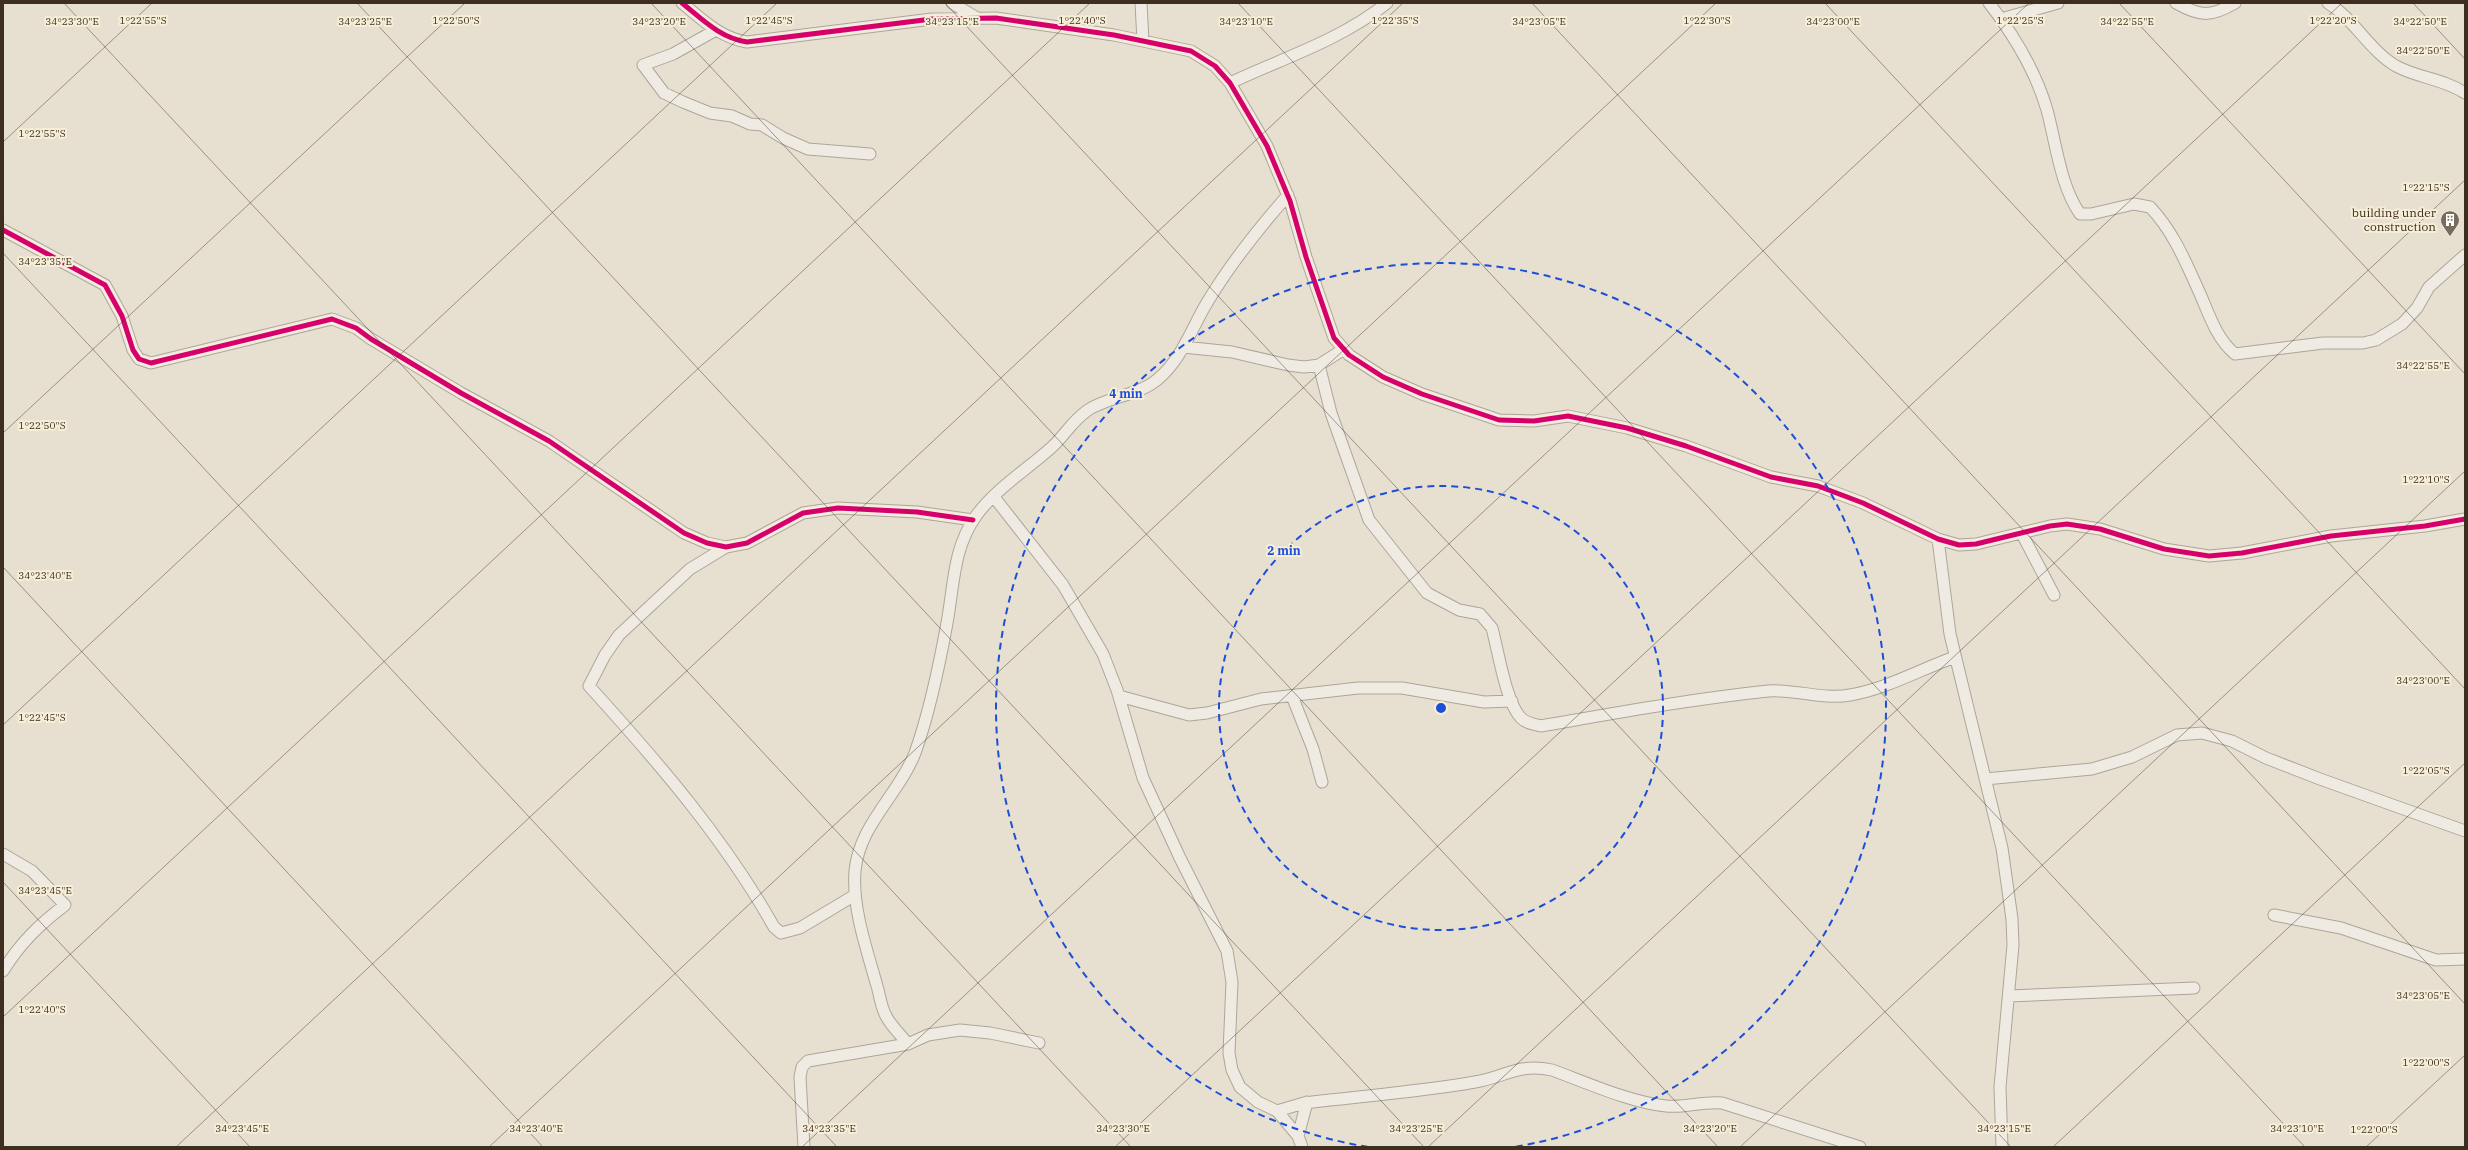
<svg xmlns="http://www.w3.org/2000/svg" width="2468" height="1150" font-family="'IBM Plex Serif',serif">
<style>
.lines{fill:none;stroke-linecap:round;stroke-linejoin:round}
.minor-casing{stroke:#ada599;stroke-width:13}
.minor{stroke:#efebe3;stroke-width:11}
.cycleway-casing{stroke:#f7eed8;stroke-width:8}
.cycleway{stroke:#d6006c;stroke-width:5}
.ticks{fill:none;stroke:#3d2e20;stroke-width:1;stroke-opacity:0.45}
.ring{fill:none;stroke:#1d4ed8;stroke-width:2;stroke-dasharray:7 5}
.labels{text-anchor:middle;stroke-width:4;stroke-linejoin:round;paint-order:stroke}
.poi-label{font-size:12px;fill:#3d2e20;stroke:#f7eed8;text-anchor:end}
.ticks-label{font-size:10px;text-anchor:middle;fill:#3d2e20;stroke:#f7eed8;stroke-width:4;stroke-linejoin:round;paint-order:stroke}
.centre{fill:#1d4ed8;stroke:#f7eed8;stroke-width:2}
.ring-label{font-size:12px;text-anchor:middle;font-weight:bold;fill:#1d4ed8;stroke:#f7eed8;stroke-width:4;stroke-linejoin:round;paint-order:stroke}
</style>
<rect width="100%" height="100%" fill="#e7e0d1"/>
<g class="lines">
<g class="minor-casing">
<path id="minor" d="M682 3C702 19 720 38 747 42L932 19 996 18 1114 35 1191 51 1215 66 1230 83 1267 146 1290 201 1306 257 1334 338 1349 355 1383 377 1422 394 1499 420 1534 421 1568 416 1627 428 1686 446 1771 477 1818 486 1863 503 1938 539 1959 545 1976 544 2050 526 2067 524 2100 529 2164 549 2209 556 2242 553 2331 536 2425 526 2465 519
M952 3 977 18
M1141 3 1143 41
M1989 3C2013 34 2036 72 2047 110 2056 143 2060 185 2080 214H2091L2134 204 2150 207C2174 232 2187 265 2201 296 2210 317 2217 339 2235 354L2323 343H2363L2376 340 2402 324 2417 308 2429 287 2465 255
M2176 3C2201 17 2211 17 2235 3
M2328 3C2354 19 2369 50 2396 66 2418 78 2444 79 2465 93
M2001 19 2058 3
M716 30 673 54 643 65 664 93 683 102 710 113 732 116 750 124 762 125 783 138 808 149 870 154
M1230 83C1283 58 1341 40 1387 3
M3 230 105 285 122 316 133 350 139 359 151 363 332 319 356 328 371 339 461 393 549 441 684 533 707 543 726 547 747 543 803 513 838 508 917 512 973 520
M1183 347 1232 352 1288 365 1304 367 1319 365 1344 349
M1319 365 1331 413 1369 520 1427 593 1459 610 1480 614 1492 628C1498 650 1506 703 1521 718 1526 723 1533 724 1541 726 1616 713 1692 699 1768 691 1796 689 1823 700 1850 695 1886 689 1921 669 1955 657
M994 497 1063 585 1103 654 1117 690 1143 778 1180 858 1227 951 1232 982 1229 1053 1232 1070 1240 1087 1258 1102 1277 1111 1298 1136 1302 1147
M2022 534 2054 595
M1938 539 1950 634 2002 848 2012 919 2013 945 2000 1087 2002 1147
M726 547 690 569 619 635 605 655 589 686C657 761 724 838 774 927L781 933 800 928 855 895
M1119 696 1189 715 1207 713 1261 699 1358 688H1402L1484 702 1512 701
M1292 696 1313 749 1322 782
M1985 779 2092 769 2132 757 2177 735 2202 733 2232 741 2266 758 2320 779 2465 831
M3 854 32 871 65 905C40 924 20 943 3 971
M2274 915 2341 928 2436 960 2465 959
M2009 996 2194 988
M908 1044C901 1035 891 1026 886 1016 881 1007 880 996 877 986 867 950 852 908 855 871 859 825 899 794 915 753 930 711 939 667 947 623 954 585 953 548 976 516 995 489 1029 468 1052 447 1066 434 1071 422 1088 410 1110 396 1138 396 1158 379 1182 359 1192 327 1208 301 1231 263 1259 228 1288 195
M1277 1111 1304 1103C1361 1096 1418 1092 1475 1082 1506 1077 1517 1063 1552 1070 1585 1082 1632 1103 1666 1106 1685 1108 1703 1101 1722 1103L1860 1147
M1298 1136 1307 1102
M804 1147 800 1077 802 1067 808 1061 908 1044 928 1035 960 1030 990 1033 1039 1043"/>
</g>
<use href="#minor" class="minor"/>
<g class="cycleway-casing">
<path id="cycleway" d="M682 3C702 19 720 38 747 42L932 19 996 18 1114 35 1191 51 1215 66 1230 83 1267 146 1290 201 1306 257 1334 338 1349 355 1383 377 1422 394 1499 420 1534 421 1568 416 1627 428 1686 446 1771 477 1818 486 1863 503 1938 539 1959 545 1976 544 2050 526 2067 524 2100 529 2164 549 2209 556 2242 553 2331 536 2425 526 2465 519
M3 230 105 285 122 316 133 350 139 359 151 363 332 319 356 328 371 339 461 393 549 441 684 533 707 543 726 547 747 543 803 513 838 508 917 512 973 520"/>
</g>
<use href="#cycleway" class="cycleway"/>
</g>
<path class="ticks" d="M64 3 1131 1147M357 3 1424 1147M651 3 1718 1147M945 3 2011 1147M1238 3 2305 1147M1532 3 2465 1004M1825 3 2465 689M2119 3 2465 374M2413 3 2465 59M3 142 152 3M3 253 837 1147M3 433 465 3M3 567 543 1147M3 725 777 3M3 882 250 1147M3 1017 1090 3M176 1147 1403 3M489 1147 1716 3M802 1147 2029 3M1115 1147 2342 3M1428 1147 2465 180M1740 1147 2465 471M2053 1147 2465 763M2366 1147 2465 1055"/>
<g class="ring">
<circle cx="1441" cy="708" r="222"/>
<path d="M1368 1147A445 445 0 1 1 1514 1147"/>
</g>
<defs>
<g id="building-pin" transform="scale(1)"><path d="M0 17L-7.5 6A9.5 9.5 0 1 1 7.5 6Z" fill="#786c5e" stroke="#f7eed8"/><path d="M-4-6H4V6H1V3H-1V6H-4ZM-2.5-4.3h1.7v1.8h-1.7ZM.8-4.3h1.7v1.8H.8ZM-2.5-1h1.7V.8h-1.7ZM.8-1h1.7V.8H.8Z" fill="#fff"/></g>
</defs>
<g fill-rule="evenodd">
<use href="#building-pin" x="2450" y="220"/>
</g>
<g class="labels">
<g class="poi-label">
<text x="2436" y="217">building under<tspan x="2436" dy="14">construction</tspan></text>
</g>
</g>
<g class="ticks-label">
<text x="143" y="24">1°22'55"S</text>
<text x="456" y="24">1°22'50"S</text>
<text x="769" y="24">1°22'45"S</text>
<text x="1082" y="24">1°22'40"S</text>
<text x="1395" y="24">1°22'35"S</text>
<text x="1707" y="24">1°22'30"S</text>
<text x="2020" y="24">1°22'25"S</text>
<text x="2333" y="24">1°22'20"S</text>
<text x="2420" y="25">34°22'50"E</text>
<text x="72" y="25">34°23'30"E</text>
<text x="365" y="25">34°23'25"E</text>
<text x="659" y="25">34°23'20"E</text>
<text x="952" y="25">34°23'15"E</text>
<text x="1246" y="25">34°23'10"E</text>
<text x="1539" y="25">34°23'05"E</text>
<text x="1833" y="25">34°23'00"E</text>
<text x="2127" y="25">34°22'55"E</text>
<text x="2423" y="54">34°22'50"E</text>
<text x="42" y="137">1°22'55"S</text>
<text x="2426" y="191">1°22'15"S</text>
<text x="45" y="265">34°23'35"E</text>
<text x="2423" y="369">34°22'55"E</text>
<text x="42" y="429">1°22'50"S</text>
<text x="2426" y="483">1°22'10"S</text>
<text x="45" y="579">34°23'40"E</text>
<text x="2423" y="684">34°23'00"E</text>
<text x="42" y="721">1°22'45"S</text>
<text x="2426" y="774">1°22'05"S</text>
<text x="45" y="894">34°23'45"E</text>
<text x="2423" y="999">34°23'05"E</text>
<text x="42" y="1013">1°22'40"S</text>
<text x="2426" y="1066">1°22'00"S</text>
<text x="242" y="1132">34°23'45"E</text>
<text x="536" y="1132">34°23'40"E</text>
<text x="829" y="1132">34°23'35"E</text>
<text x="1123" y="1132">34°23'30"E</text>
<text x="1416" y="1132">34°23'25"E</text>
<text x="1710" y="1132">34°23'20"E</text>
<text x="2004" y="1132">34°23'15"E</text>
<text x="2297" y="1132">34°23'10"E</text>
<text x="2374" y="1133">1°22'00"S</text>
</g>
<circle cx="1441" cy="708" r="6" class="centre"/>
<g class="ring-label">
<text x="1126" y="398">4 min</text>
<text x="1284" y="555">2 min</text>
</g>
<rect width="2468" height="1150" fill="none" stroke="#3d2e20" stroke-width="8"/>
</svg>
